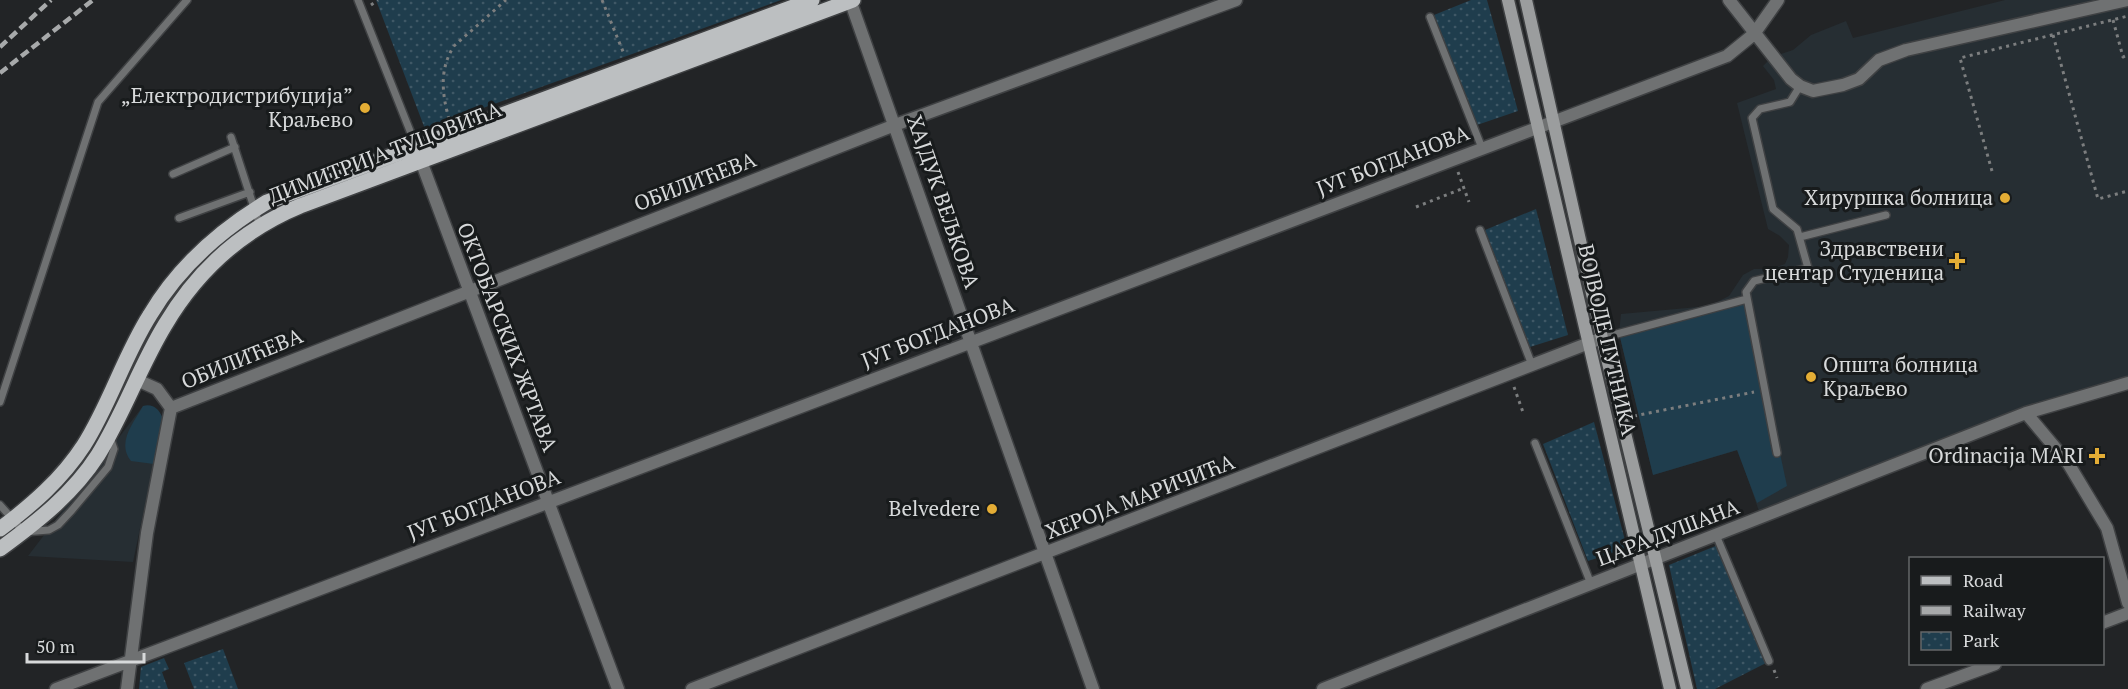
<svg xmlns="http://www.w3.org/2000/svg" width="2128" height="689" font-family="'PT Serif',serif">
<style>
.built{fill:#262e33}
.grass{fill:#1f3d4d}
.park{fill:url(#park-dots)}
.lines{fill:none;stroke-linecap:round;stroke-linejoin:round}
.lane-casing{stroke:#3f4143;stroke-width:10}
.street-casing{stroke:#3f4143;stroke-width:15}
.secondary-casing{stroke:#3f4143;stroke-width:15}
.primary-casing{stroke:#3f4143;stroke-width:18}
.path{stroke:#7c7e7f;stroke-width:3;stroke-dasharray:3 4.5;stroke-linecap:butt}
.lane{stroke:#6f7172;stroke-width:7}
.street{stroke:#6f7172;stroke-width:12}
.secondary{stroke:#9b9d9e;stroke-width:12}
.primary{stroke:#bcbfc1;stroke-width:15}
.rail{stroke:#a7a9aa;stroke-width:4.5;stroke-dasharray:9 4.5;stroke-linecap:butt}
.poi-dot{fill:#e4ad35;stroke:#181b1c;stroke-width:2}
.labels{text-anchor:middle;stroke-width:6;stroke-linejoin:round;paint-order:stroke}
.poi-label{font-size:21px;fill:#d7d9da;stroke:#181b1c;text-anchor:end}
.street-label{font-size:21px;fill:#d7d9da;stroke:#181b1c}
</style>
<defs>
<pattern id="park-dots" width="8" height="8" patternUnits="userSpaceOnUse" patternTransform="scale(1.5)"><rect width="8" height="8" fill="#1f3d4d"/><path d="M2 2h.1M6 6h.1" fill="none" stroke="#3f5866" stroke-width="1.8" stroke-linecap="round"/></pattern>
</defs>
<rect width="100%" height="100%" fill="#222426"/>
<path class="built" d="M2005 0H2128V383L2026 413 1761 517 1738 450 1653 475 1619 333 1621 314 1709 306 1729 296 1743 275 1754 269H1771L1785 264 1788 257 1789 245 1780 236 1768 229 1737 103 1776 89 1774 80 1763 66 1772 57 1793 50 1811 35 1846 21 1853 38Z
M143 406H150L158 410 163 419 133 562 28 556Z"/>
<path class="grass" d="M1747 299 1787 486 1757 503 1737 450 1653 475 1619 333Z
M143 406C153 403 160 410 163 419L154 464 131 461C116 443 134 422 143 406Z"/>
<path class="park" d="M376 0H781L425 129Z
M1471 0H1487L1518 111 1477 125 1434 15Z
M1536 209 1568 335 1530 347 1485 230Z
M1594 422 1627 548 1588 561 1543 444Z
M1718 545 1766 663 1715 689H1697L1669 565Z
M223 649 238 689H194L184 663Z
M164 658 169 669 162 672 168 689H139L141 667Z"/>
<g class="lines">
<g class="lane-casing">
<path id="lane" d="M358 0 416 146
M1430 17 1482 148
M231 137 260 226
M173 174 235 147
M179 218 250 192
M1480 230 1532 365
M1800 237 1886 215
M1602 338 1747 299
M0 402 98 102 187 0
M1535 443 1591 584
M1777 453 1746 292 1754 281 1808 268 1797 229 1773 209 1752 118 1760 109 1790 102 1800 86
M0 505 24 532 49 530 58 525 72 510 108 467 114 449 110 437
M1716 535 1769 661"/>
</g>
<g class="street-casing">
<path id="street" d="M850 0 1093 689
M1729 0 1791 79 1800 86 1813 91 1843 85 1859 79 1879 60 1906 50 2127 0
M418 153 618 689
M171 408 895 125 1236 0
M2026 413 2068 463 2107 528 2128 603
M2102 623 2128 613
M56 689 1727 56 1754 34 1778 0
M127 689 147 533 171 408 157 389 137 380
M692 689 1602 338
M1323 689 2026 413 2128 383
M1927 689 1995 664"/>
</g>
<g class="secondary-casing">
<path id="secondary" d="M1508 0 1670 689
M1526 0 1602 338 1687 689"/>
</g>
<g class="primary-casing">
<path id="primary" d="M0 529C32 505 62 479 84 445 110 404 124 356 150 315 179 266 219 231 267 202L812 0
M0 549C37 522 73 494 98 455 124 413 140 366 165 325 197 271 242 230 300 206L853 0"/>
</g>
<path class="path" d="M602 0 624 54
M371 5 378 0
M2113 20 2123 57 2128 55
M2053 35 2098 199 2128 191
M449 119C442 94 439 69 454 46L506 0
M1992 171 1960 58 2128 16
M1458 172 1469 202
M1416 207 1464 188
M1514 387 1524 415
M1634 416 1754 392
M1774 670 1777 678"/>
<use href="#lane" class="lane"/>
<use href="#street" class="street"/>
<use href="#secondary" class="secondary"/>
<use href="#primary" class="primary"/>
<path class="rail" d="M0 47 51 0
M0 73 93 0"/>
</g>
<g class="poi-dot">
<circle cx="365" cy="108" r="6"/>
<circle cx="2005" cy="198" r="6"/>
<path d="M1954 252h6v6h6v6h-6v6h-6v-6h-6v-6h6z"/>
<circle cx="1811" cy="377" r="6"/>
<path d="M2094 447h6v6h6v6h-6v6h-6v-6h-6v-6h6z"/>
<circle cx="992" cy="509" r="6"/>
</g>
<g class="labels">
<g class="poi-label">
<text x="353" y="103">„Електродистрибуција”<tspan x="353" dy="24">Краљево</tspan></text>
<text x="1993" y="205">Хируршка болница</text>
<text x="1944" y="256">Здравствени<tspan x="1944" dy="24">центар Студеница</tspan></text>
<text x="1823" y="372" text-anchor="start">Општа болница<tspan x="1823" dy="24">Краљево</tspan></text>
<text x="2084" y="463">Ordinacija MARI</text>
<text x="980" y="516">Belvedere</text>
</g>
<g class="street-label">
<text transform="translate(385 153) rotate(-21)" y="7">ДИМИТРИЈА ТУЦОВИЋА</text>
<text transform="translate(1393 161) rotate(-21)" y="7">ЈУГ БОГДАНОВА</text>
<text transform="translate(695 182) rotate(-21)" y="7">ОБИЛИЋЕВА</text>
<text transform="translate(943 202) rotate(71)" y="7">ХАЈДУК ВЕЉКОВА</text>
<text transform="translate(938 333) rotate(-21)" y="7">ЈУГ БОГДАНОВА</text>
<text transform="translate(507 337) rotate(69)" y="7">ОКТОБАРСКИХ ЖРТАВА</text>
<text transform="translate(1607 340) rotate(77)" y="7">ВОЈВОДЕ ПУТНИКА</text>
<text transform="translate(242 359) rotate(-22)" y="7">ОБИЛИЋЕВА</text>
<text transform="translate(1140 497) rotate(-21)" y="7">ХЕРОЈА МАРИЧИЋА</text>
<text transform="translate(484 505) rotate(-21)" y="7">ЈУГ БОГДАНОВА</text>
<text transform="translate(1668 533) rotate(-21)" y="7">ЦАРА ДУШАНА</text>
</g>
</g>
<rect x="1909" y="557" width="195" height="108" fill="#181b1c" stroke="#646768" stroke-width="1.5"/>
<rect x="1921" y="576" width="30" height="9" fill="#bcbfc1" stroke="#646768" stroke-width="1.5"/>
<text x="1963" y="587" font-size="18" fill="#d7d9da">Road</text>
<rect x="1921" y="606" width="30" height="9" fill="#a7a9aa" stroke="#646768" stroke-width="1.5"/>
<text x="1963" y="617" font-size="18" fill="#d7d9da">Railway</text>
<rect x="1921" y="632" width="30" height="18" fill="url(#park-dots)" stroke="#646768" stroke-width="1.5"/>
<text x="1963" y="647" font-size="18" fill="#d7d9da">Park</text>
<path d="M27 653v9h117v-9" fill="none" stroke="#d7d9da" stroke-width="3"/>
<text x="36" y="653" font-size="18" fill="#d7d9da" stroke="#181b1c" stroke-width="4.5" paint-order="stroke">50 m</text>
</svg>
